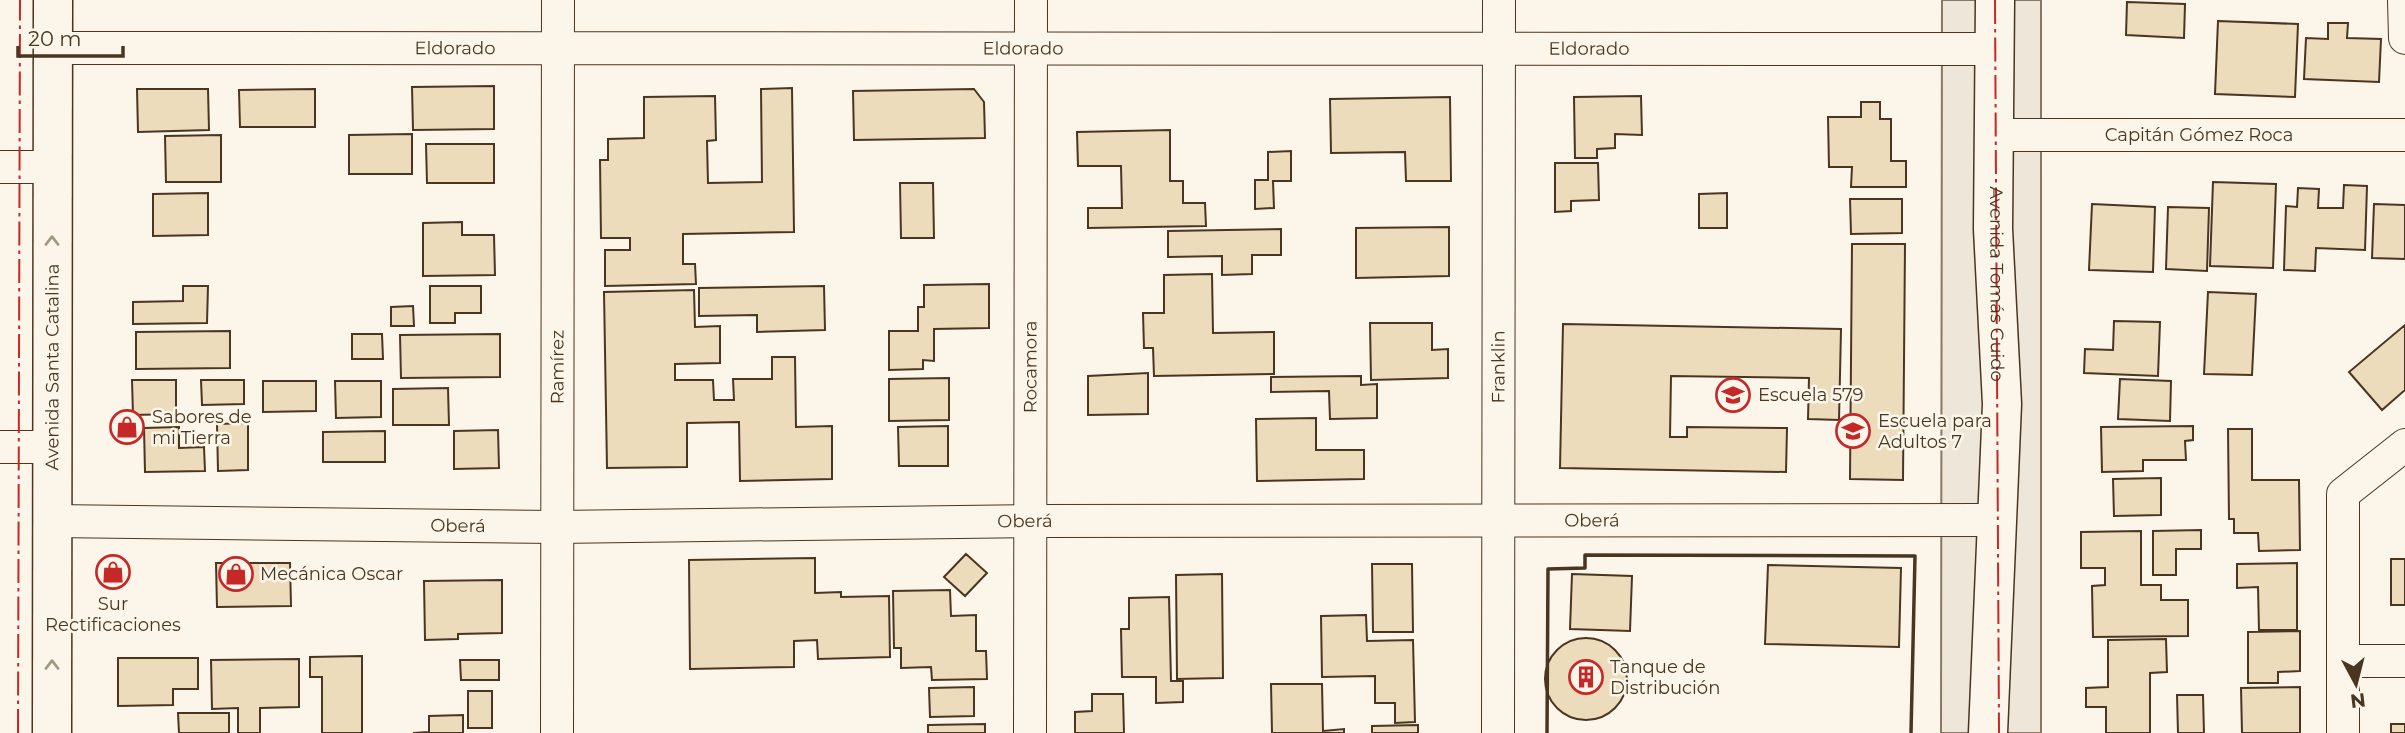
<svg xmlns="http://www.w3.org/2000/svg" width="2405" height="733" font-family="Montserrat,sans-serif">
<style>
.green{fill:#ede6d9;stroke:#887966;stroke-width:2}
.building{fill:#ecdcbc;stroke:#4a3520;stroke-width:2}
.lines{fill:none;stroke-linecap:round;stroke-linejoin:round}
.minor-casing{stroke:#4a3520;stroke-width:34}
.secondary-casing{stroke:#4a3520;stroke-width:41}
.primary-casing{stroke:#4a3520;stroke-width:41}
.minor{stroke:#fbf6e9;stroke-width:32}
.secondary{stroke:#fbf6e9;stroke-width:38}
.primary{stroke:#fbf6e9;stroke-width:38}
.wall{stroke:#4a3520;stroke-width:3.5}
.power{stroke:#c62828;stroke-width:2;stroke-dasharray:24 5 3.5 5;stroke-linecap:butt}
.oneway{stroke:#a29684}
.labels{text-anchor:middle;stroke-width:5;stroke-linejoin:round;paint-order:stroke}
.street-label{font-size:18px;fill:#4a3520;stroke:#fbf6e9}
.poi-label{font-size:18px;fill:#4a3520;stroke:#fbf6e9;text-anchor:start}
</style>
<rect width="100%" height="100%" fill="#fbf6e9"/>
<path class="green" d="M1942 0H2041V733H1941Z"/>
<path class="building" d="M2127 2 2185 4 2184 38 2126 35Z
M2218 21 2298 24 2295 97 2215 94Z
M2328 23H2348L2347 38 2381 39 2379 82 2304 79 2306 38 2328 39Z
M494 86V129L413 130 412 87Z
M792 88 794 232 683 234V264H695L696 284 605 286V250H630V238H601L600 160H608V139L644 138V97L715 96 716 140 707 141 708 183 762 182 761 89Z
M137 89H208L209 130 138 132Z
M315 89V127H240L239 90Z
M974 89 984 102 985 138 854 140 853 91Z
M1641 96 1642 135 1615 134V148L1597 149V158H1575L1574 97Z
M1450 97 1451 181H1406L1405 152 1331 153 1330 99Z
M1861 102H1880V119H1891V161H1906V187H1851L1852 167H1829L1828 117H1861Z
M1170 130V181H1183V203H1205L1206 226 1088 228V208H1122L1121 166H1078L1077 132Z
M412 134V174H349V135Z
M221 135V182H166L165 136Z
M426 144H494V183H427Z
M1291 151V181H1273L1274 208 1255 209V180H1268V152Z
M1555 163H1598L1599 200 1571 201V211L1555 212Z
M2213 182 2276 184 2273 268 2210 266Z
M900 183H933L934 238H901Z
M2344 185 2367 186 2365 250 2316 248 2315 271 2284 270 2286 206 2297 207 2298 188 2319 189 2318 208H2343Z
M208 193V235L153 236V194Z
M1727 193V228H1699V194Z
M1850 199H1902V233L1851 234Z
M2092 204 2155 207 2153 272 2089 270Z
M2374 204 2405 205V259L2372 258Z
M2168 207 2209 208 2207 271 2166 269Z
M462 222V235H494L495 275 423 276V223Z
M1449 227V276L1356 278V228Z
M1281 229V255H1252V274L1222 275V256L1168 257V231Z
M1852 244H1905L1903 480 1850 479Z
M1212 274 1213 333 1274 332V374L1154 376 1153 348H1144L1143 313H1164V275Z
M989 284V328L934 329V361L923 360V369L889 370V331H918V307H924V285Z
M183 286H208L207 323 133 324V302L183 301Z
M430 286H481V313H455V323H430Z
M824 286 825 330 757 332V315L699 316V288Z
M694 290 695 327 720 326V363L675 364V380H713L714 400H734L733 379H772V357H795L796 427 832 426V479L740 481 739 422 687 423V467L607 468 604 292Z
M2208 292 2256 294 2252 375 2204 374Z
M413 306 414 326H391V307Z
M2114 321 2160 322 2158 376 2084 373 2085 349 2113 350Z
M1370 323H1432V350L1448 349V378L1371 380Z
M1563 324 1841 329 1839 420 1808 419 1809 378 1671 376 1670 437H1687V427L1787 428 1786 472 1560 468Z
M2405 325V390L2382 410 2349 372Z
M230 331V368L136 369V332Z
M352 334H382L383 359H352Z
M500 334V377L401 378 400 335Z
M1148 373V414L1088 415V376Z
M1361 376V385L1377 384V418L1330 419 1329 391 1271 392V377Z
M949 378V420L889 421V379Z
M2120 379 2171 381 2170 421 2118 419Z
M132 380H176V414L133 415Z
M201 380H244V404L202 405Z
M263 381H316V411L263 412Z
M335 381H381V417L336 418Z
M448 388 449 425H393V389Z
M1316 418V450H1364V479L1257 481 1256 419Z
M248 423V470L218 471 217 424Z
M948 426V466H899L898 427Z
M2193 426V440L2185 441 2186 460H2143V471L2102 472 2101 427Z
M179 427V448L204 447 205 471 145 472 144 428Z
M2228 429H2252V480H2299L2300 550 2259 551 2258 533H2234V519H2229Z
M498 430 499 468 454 469V431Z
M385 431V462H323V432Z
M2161 478V515L2114 516 2113 479Z
M2201 530V549H2176V575H2153V531Z
M2141 531V585H2161V600H2188V636L2093 637 2092 586 2105 585V568H2081V532Z
M966 554 987 573 965 596 944 577Z
M815 558V593L841 592V597L889 596 890 657 818 659 817 640 794 641V667L690 669 689 560Z
M2391 559H2405V605H2391Z
M216 563H290L291 606 217 607Z
M2297 563V630H2259L2258 587 2237 588V564Z
M1372 564H1412L1413 632H1373Z
M1768 565 1901 568 1899 647 1765 644Z
M1222 574 1223 678 1177 679 1176 575Z
M1572 574 1632 576 1630 631 1570 629Z
M502 580V633L458 634V639L425 640 424 581Z
M950 590 951 616 976 615V651H986L987 679 932 680 931 667 901 668V648H894L893 591Z
M1169 597 1171 681H1183V702L1156 703V677H1122L1121 629H1129V598Z
M1366 615 1367 641 1413 640 1415 722 1395 723V703H1375V676L1322 677 1321 616Z
M2300 631V671L2278 672V683H2248V632Z
M1545 679a41 41 0 1 1 82 0a41 41 0 1 1-82 0Z
M2166 639 2167 672 2150 673V733H2106V707H2086V688L2108 687V640Z
M362 656V733H322V677H310V657Z
M118 658H198V689H173V705L118 706Z
M299 659V707L260 708V733H238V708L212 709 211 660Z
M460 660H499V680H461Z
M1271 684H1322L1323 731 1344 729V733H1272Z
M974 687V716L930 717 929 688Z
M2300 687V733H2242L2241 688Z
M468 691H492V728H468Z
M1092 694H1123L1124 733H1075V712L1092 711Z
M2177 695H2203L2204 733H2178Z
M178 713H229V733H179Z
M463 715V733H413L429 732V716Z
M985 724V733H928V725Z
M2391 724H2405V733H2391Z
M1418 725V733H1372V726Z"/>
<g class="lines">
<g class="minor-casing">
<g id="minor">
<path d="M2404 0 2405 38"/>
<path id="s1" d="M53 48 1993 49"/>
<path id="s2" d="M1994 135H2405"/>
<path d="M0 167H52"/>
<path d="M0 447H52"/>
<path id="s3" d="M52 521 556 527 1030 521 1997 520"/>
<path d="M2343 661H2405"/>
<path id="s4" d="M557 733 558 0"/>
<path id="s5" d="M1030 733 1031 0"/>
<path id="s6" d="M1498 733 1499 0"/>
<path d="M2343 733V494L2405 445"/>
</g>
</g>
<g class="secondary-casing">
<path id="secondary" d="M1988 733 2002 404 1993 229 1995 0"/>
</g>
<g class="primary-casing">
<g id="primary">
<path id="s7" d="M52 733 53 0"/>
</g>
</g>
<use href="#minor" class="minor"/>
<use href="#secondary" class="secondary"/>
<use href="#primary" class="primary"/>
<path class="wall" d="M1547 733 1548 569 1585 568V555L1915 556 1911 733"/>
<g class="power">
<path id="s8" d="M1995 0 1999 733"/>
<path d="M18 733 20 0"/>
</g>
</g>
<defs><path id="oneway-chevron" d="M-2-3.5L2.5 0L-2 3.5" fill="none" stroke-width="1.6" stroke-linecap="round" stroke-linejoin="round" transform="scale(1.75)"/></defs>
<g class="oneway">
<use href="#oneway-chevron" transform="translate(52 241) rotate(-90)"/>
<use href="#oneway-chevron" transform="translate(52 665) rotate(-90)"/>
</g>
<defs>
<g id="school-ring" transform="scale(1.75)"><circle r="9.5" fill="#fbf6e9" stroke="#c62828" stroke-width="1.5"/><path d="M0-5L7-2L0 1L-7-2ZM-4 1L0 2.5L4 1V4Q0 6-4 4Z" fill="#c62828"/></g>
<g id="shop-ring" transform="scale(1.75)"><circle r="9.5" fill="#fbf6e9" stroke="#c62828" stroke-width="1.5"/><path d="M-5-2.5h2.3a2.7 3.5 0 0 1 5.4 0H5L5.5 6h-11ZM-1.5-2.5h3a1.5 2.3 0 0 0-3 0Z" fill="#c62828"/></g>
<g id="building-ring" transform="scale(1.75)"><circle r="9.5" fill="#fbf6e9" stroke="#c62828" stroke-width="1.5"/><path d="M-4-6H4V6H1V3H-1V6H-4ZM-2.5-4.3h1.7v1.8h-1.7ZM.8-4.3h1.7v1.8H.8ZM-2.5-1h1.7V.8h-1.7ZM.8-1h1.7V.8H.8Z" fill="#c62828"/></g>
</defs>
<g fill-rule="evenodd">
<use href="#school-ring" x="1733" y="395"/>
<use href="#shop-ring" x="127" y="427"/>
<use href="#school-ring" x="1853" y="431"/>
<use href="#shop-ring" x="113" y="572"/>
<use href="#shop-ring" x="236" y="574"/>
<use href="#building-ring" x="1586" y="677"/>
</g>
<g class="labels">
<g class="street-label">
<text dy="6" stroke="none"><textPath href="#s1" startOffset="402">Eldorado</textPath></text>
<text dy="6" stroke="none"><textPath href="#s1" startOffset="970">Eldorado</textPath></text>
<text dy="6" stroke="none"><textPath href="#s1" startOffset="1536">Eldorado</textPath></text>
<text dy="6" stroke="none"><textPath href="#s2" startOffset="205">Capitán Gómez Roca</textPath></text>
<text dy="6" stroke="none"><textPath href="#s8" startOffset="284">Avenida Tomás Guido</textPath></text>
<text dy="6" stroke="none"><textPath href="#s7" startOffset="366">Avenida Santa Catalina</textPath></text>
<text dy="6" stroke="none"><textPath href="#s5" startOffset="366">Rocamora</textPath></text>
<text dy="6" stroke="none"><textPath href="#s4" startOffset="366">Ramírez</textPath></text>
<text dy="6" stroke="none"><textPath href="#s6" startOffset="366">Franklin</textPath></text>
<text dy="6" stroke="none"><textPath href="#s3" startOffset="973">Oberá</textPath></text>
<text dy="6" stroke="none"><textPath href="#s3" startOffset="1540">Oberá</textPath></text>
<text dy="6" stroke="none"><textPath href="#s3" startOffset="406">Oberá</textPath></text>
</g>
<g class="poi-label">
<text x="1758" y="401">Escuela 579</text>
<text x="152" y="423">Sabores de<tspan x="152" dy="21">mi Tierra</tspan></text>
<text x="1878" y="427">Escuela para<tspan x="1878" dy="21">Adultos 7</tspan></text>
<text x="260" y="580">Mecánica Oscar</text>
<text x="113" y="610" text-anchor="middle">Sur<tspan x="113" dy="21">Rectificaciones</tspan></text>
<text x="1610" y="673">Tanque de<tspan x="1610" dy="21">Distribución</tspan></text>
</g>
</g>
<g transform="translate(2356 684) rotate(173)" stroke="#fbf6e9" stroke-width="5" paint-order="stroke">
<path d="M0-5L12 26L0 18L-12 26Z" fill="#4a3520"/>
<text y="-10" font-size="19" font-weight="bold" text-anchor="middle" fill="#4a3520">N</text>
</g>
<path d="M18 46v10h105v-10" fill="none" stroke="#4a3520" stroke-width="3.5"/>
<text x="28" y="46" font-size="21" fill="#4a3520" stroke="#fbf6e9" stroke-width="5" paint-order="stroke">20 m</text>
</svg>
